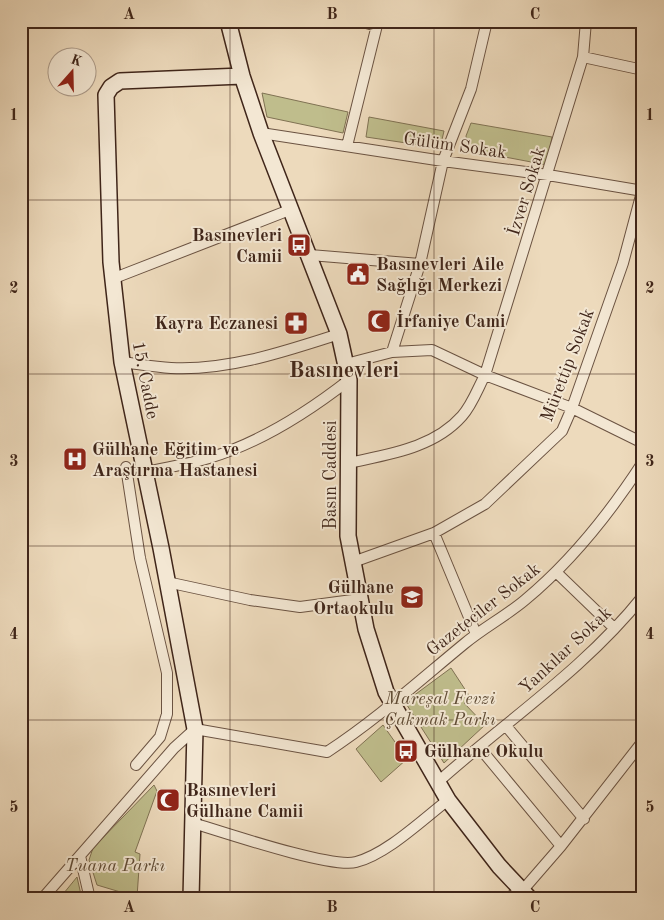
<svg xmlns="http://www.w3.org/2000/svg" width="664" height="920" font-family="'Old Standard TT',serif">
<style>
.green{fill:#bfbd8c;stroke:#807253}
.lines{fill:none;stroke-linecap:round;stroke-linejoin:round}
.street-casing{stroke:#6b5342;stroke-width:12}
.secondary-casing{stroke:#40261a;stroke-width:18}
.street{stroke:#f3e7d3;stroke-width:10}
.secondary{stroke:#f3e7d3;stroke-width:15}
.grid{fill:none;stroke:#40261a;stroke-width:1;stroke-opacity:0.55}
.labels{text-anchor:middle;stroke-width:4;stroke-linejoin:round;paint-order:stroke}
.street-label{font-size:18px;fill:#40261a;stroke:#f3e7d3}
.poi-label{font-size:18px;font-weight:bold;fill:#40261a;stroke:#f3e7d3;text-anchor:start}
.park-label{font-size:18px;font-style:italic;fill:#604c36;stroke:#f3e7d3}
.district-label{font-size:22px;font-weight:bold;fill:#40261a;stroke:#f3e7d3}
.neatline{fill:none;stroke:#40261a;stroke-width:2}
.grid-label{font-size:16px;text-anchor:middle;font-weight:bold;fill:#40261a}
</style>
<rect width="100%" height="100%" fill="#eddabc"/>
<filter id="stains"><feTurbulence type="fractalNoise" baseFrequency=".004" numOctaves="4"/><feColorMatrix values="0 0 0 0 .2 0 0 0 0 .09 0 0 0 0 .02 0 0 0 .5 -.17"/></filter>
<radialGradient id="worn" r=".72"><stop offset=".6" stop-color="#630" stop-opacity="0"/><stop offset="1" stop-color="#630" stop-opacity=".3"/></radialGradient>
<path class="green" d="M262 93 348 112 343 133 267 117Z
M369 117 444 131 440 148 366 137Z
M471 123 552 137 547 165 468 150 466 136Z
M451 668 470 697 464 703 485 725 444 763 405 702Z
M383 725 407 759 381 782 356 749Z
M154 785 157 791 135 852 140 854 137 897 97 885 89 860 93 848Z
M77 877 82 899H59Z"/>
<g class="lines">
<g class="street-casing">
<path id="street" d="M359 21 377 26
M583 57 643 70
M261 133 443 161 548 175 643 191
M347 146 378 21
M310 255 420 264
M112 279 292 209
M392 352 420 264 443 161 471 89 487 21
M122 362C138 364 155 367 171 368 228 371 286 351 339 334
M346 364 392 352 432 350 485 375 572 408 643 443
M349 463C389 454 434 448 462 416 472 405 478 388 485 375L583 57 586 21
M126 467 140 558 167 673V714L160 737 136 765
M145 472C166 468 188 464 209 458 259 443 308 412 349 380
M434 533 476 634
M353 562 434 533 485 504 562 431 572 408 623 263 643 188
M556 572 614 628
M167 582 250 600 300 607 360 599
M506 726 584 819
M479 747 561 846
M438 782C506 721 585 669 643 596
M193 823C223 832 332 869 356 862 387 854 422 820 448 800
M80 856 90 899
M42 899 174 748 195 729 327 752C376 720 419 681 464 644 483 628 506 616 525 600 572 561 610 513 643 462
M505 899 522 891 561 846 643 741
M641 899 643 897"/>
</g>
<g class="secondary-casing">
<path id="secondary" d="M228 21 242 76 261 133 339 334 349 380 348 536 366 629 386 692 448 800 499 866 530 899
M191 899 195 729 161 548 122 362 111 262 106 95 111 87 120 81 242 76"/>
</g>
<use href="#street" class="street"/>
<use href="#secondary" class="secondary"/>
</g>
<path class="grid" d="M230 21V899M434 21V899M21 200H643M21 374H643M21 546H643M21 720H643"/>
<defs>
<g id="bus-square" transform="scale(1.25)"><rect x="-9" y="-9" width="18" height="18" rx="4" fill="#8f2418" stroke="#f3e7d3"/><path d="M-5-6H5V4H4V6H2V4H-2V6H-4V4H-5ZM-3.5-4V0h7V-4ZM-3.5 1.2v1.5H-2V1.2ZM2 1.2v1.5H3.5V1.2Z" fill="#fff"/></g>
<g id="civic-square" transform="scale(1.25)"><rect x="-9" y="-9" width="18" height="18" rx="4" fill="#8f2418" stroke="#f3e7d3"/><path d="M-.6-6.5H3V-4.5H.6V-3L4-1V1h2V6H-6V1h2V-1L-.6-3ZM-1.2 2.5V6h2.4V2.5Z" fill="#fff"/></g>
<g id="mosque-square" transform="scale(1.25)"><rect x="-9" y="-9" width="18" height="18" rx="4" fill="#8f2418" stroke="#f3e7d3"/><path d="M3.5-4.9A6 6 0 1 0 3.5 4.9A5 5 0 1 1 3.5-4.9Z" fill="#fff"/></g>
<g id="pharmacy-square" transform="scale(1.25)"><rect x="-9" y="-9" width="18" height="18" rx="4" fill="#8f2418" stroke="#f3e7d3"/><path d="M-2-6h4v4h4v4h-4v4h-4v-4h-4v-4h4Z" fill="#fff"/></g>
<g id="hospital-square" transform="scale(1.25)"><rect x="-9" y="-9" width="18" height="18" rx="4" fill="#8f2418" stroke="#f3e7d3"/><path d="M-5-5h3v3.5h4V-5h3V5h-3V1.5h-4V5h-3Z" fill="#fff"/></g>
<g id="school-square" transform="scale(1.25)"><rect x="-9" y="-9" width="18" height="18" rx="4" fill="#8f2418" stroke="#f3e7d3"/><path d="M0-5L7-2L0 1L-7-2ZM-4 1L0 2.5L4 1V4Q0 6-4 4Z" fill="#fff"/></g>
</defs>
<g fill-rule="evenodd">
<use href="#bus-square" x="299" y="245"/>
<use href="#civic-square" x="358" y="274"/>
<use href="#mosque-square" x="379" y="321"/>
<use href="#pharmacy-square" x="296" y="323"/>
<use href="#hospital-square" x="75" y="459"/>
<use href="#school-square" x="412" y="597"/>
<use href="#bus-square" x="406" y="751"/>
<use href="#mosque-square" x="168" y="800"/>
</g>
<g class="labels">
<g class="street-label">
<text transform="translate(455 145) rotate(8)" y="6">Gülüm Sokak</text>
<text transform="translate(526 191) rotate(-73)" y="6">İzver Sokak</text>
<text transform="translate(567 365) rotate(-69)" y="6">Mürettip Sokak</text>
<text transform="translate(146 380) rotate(79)" y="6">15. Cadde</text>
<text transform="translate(330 475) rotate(-90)" y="6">Basın Caddesi</text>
<text transform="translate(483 609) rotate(-38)" y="6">Gazeteciler Sokak</text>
<text transform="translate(565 650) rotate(-43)" y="6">Yankılar Sokak</text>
</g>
<g class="poi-label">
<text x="282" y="241" text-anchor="end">Basınevleri<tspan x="282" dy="21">Camii</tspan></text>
<text x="376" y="270">Basınevleri Aile<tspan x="376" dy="21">Sağlığı Merkezi</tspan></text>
<text x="396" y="327">İrfaniye Cami</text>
<text x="278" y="329" text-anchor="end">Kayra Eczanesi</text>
<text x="92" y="455">Gülhane Eğitim ve<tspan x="92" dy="21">Araştırma Hastanesi</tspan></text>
<text x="394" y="593" text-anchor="end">Gülhane<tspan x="394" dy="21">Ortaokulu</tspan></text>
<text x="424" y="757">Gülhane Okulu</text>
<text x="186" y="796">Basınevleri<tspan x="186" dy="21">Gülhane Camii</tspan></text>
</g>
<g class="park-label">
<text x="440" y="704">Mareşal Fevzi<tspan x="440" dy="21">Çakmak Parkı</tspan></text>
<text x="115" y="871">Tuana Parkı</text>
</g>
<g class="district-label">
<text x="344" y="377">Basınevleri</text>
</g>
</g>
<rect width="664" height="920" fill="none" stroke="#eddabc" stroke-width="55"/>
<g transform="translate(72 72) rotate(20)"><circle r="24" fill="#f3e7d3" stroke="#ab9a89"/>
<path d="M0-4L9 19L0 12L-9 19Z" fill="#8f2418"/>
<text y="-8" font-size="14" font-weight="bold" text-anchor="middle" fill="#40261a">K</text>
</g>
<rect x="28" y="28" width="608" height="864" class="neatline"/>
<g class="grid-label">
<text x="129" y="19">A</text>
<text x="332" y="19">B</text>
<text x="535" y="19">C</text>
<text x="14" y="120">1</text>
<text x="650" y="120">1</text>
<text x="14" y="293">2</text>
<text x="650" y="293">2</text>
<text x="14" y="466">3</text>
<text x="650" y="466">3</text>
<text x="14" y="639">4</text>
<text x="650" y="639">4</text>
<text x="14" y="812">5</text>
<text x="650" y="812">5</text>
<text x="129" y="912">A</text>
<text x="332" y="912">B</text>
<text x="535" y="912">C</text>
</g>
<rect width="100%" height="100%" filter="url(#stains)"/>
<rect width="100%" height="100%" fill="url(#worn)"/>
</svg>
